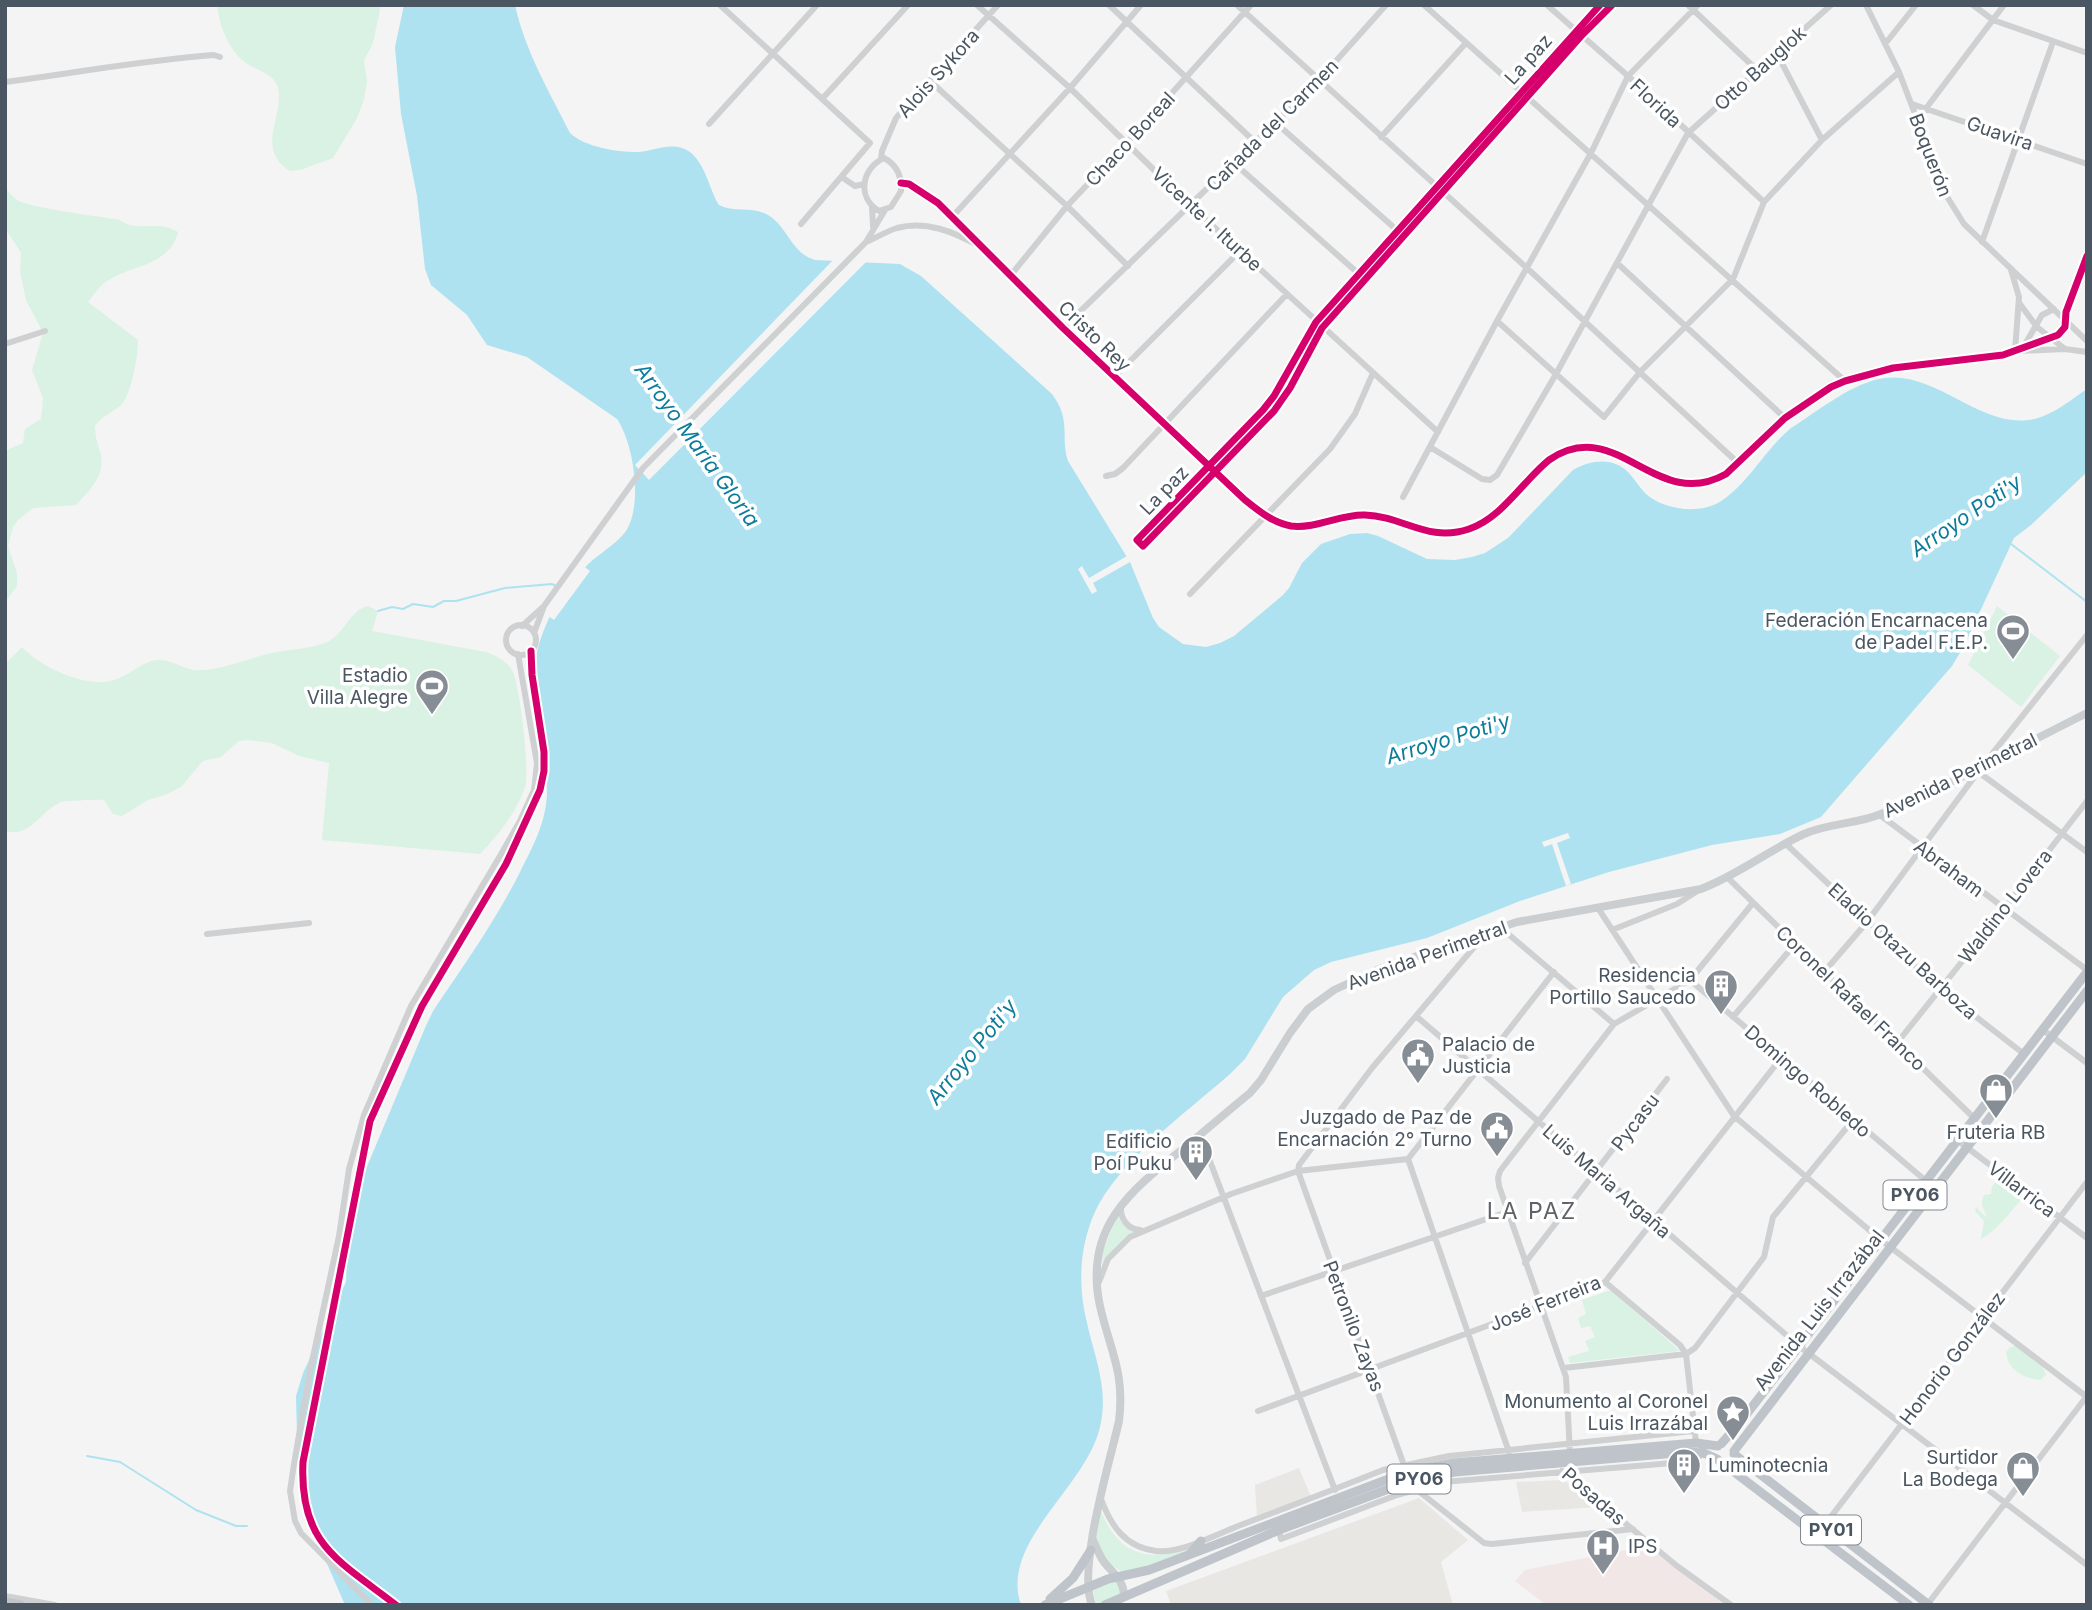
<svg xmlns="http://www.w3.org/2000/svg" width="2092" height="1610" font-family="Inter,sans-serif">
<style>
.commercial{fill:#e8e7e3}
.medical{fill:#f1e7e6}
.green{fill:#d9f2e3}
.water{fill:#aee2f0}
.pier{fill:#f4f4f4}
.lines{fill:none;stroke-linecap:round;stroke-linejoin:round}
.stream{stroke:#aee2f0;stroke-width:2}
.minor{stroke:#ced0d2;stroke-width:6}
.major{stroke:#caced1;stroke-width:8}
.highway{stroke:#bec4c9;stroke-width:9}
.cycleway-casing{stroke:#fff;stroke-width:11}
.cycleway{stroke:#d6006c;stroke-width:7}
.labels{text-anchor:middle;stroke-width:7;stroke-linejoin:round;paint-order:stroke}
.shield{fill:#fff;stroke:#808990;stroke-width:2}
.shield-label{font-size:18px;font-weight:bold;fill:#4a5661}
.street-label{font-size:19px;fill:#4a5661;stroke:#fff}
.poi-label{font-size:19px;fill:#4a5661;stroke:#fff;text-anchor:end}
.water-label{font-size:21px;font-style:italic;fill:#0c7c9b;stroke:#fff}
.quarter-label{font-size:23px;letter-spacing:2px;fill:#5f6368;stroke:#fff}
</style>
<rect width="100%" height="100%" fill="#f4f4f4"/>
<path class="commercial" d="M1299 1468 1311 1497 1257 1518 1255 1485Z
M1564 1480 1600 1507 1522 1512 1516 1482Z
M1419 1498 1468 1540 1441 1562 1453 1605H1171L1166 1591Z"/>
<path class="medical" d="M1646 1546 1725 1605H1546L1515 1581 1525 1570Z"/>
<path class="green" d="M217 5H381L373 43 364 61 367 81 364 100 356 120 333 158 300 170 290 171C253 148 287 114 277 85 273 74 255 69 246 63 229 51 219 25 217 5Z
M5 188C9 192 13 197 17 200 31 208 96 216 115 219 122 220 127 226 135 226 151 227 163 223 178 232 170 266 131 265 107 281 99 286 94 295 88 302L138 340C138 355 132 394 121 405 112 413 103 415 95 426 95 437 98 445 101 455 105 476 89 491 76 505L33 508 18 520 13 527 8 546 17 573V586L5 602V451L23 443 25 429 41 419 43 398 32 370 43 333 26 300 20 272 21 253 5 228Z
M368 606 378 611 372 631 486 652C497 656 505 660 512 670 520 684 530 771 525 787 516 813 499 834 480 854L322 840 329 763 299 756 272 743 248 740 239 741 221 757 203 761 181 787 165 795 148 800 122 816 113 814 104 800C99 799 64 801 61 802 40 811 31 838 5 831V664L22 647C40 667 87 689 114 680 129 676 142 661 158 660 170 659 182 668 194 670 216 672 245 660 267 654 286 649 305 650 325 643 344 636 349 610 368 606Z
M1997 606 2060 656 2021 707 1968 665Z
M2000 1175 2020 1192 2021 1200C2010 1213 1995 1232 1981 1239L1984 1221 1975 1211 1976 1207 1987 1218C1984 1208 1979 1205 1984 1195L1991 1194 1992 1187Z
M1118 1212 1138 1231 1102 1268 1103 1251Z
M1611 1290 1680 1351 1570 1363 1568 1357 1589 1351 1585 1341 1595 1337 1590 1326 1581 1328 1578 1318 1586 1314 1582 1300Z
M2016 1346 2043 1367 2046 1375 2040 1380C2023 1378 2008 1370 2006 1352L2010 1347Z
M1101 1511C1120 1558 1151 1563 1194 1545L1188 1553 1155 1566 1127 1572 1121 1571 1106 1562 1096 1538Z
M1116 1580 1123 1593 1099 1604 1095 1601 1093 1589Z"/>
<path class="water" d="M404 5H515C525 51 549 91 570 133 585 147 616 152 637 152 655 151 674 140 690 152 706 165 709 189 719 205 734 213 753 206 768 215 788 227 791 253 815 260L900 264 921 276 1052 394C1072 421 1060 436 1068 461L1130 562 1153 618 1159 627 1183 644 1206 647 1220 643 1234 636 1283 595 1289 588 1302 563 1321 544 1350 534 1367 533 1378 536 1427 559 1455 560 1472 557 1485 553 1508 538 1573 470C1591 460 1612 457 1628 472 1634 478 1639 487 1645 493 1662 509 1695 514 1716 504 1747 487 1764 450 1791 428 1818 411 1853 382 1885 378 1940 371 1986 436 2041 417 2058 411 2072 399 2087 389V472L2031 525 2014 538 1964 646 1952 666 1821 817 1780 834 1712 845 1609 872 1520 901 1427 938 1331 962 1314 970 1283 997 1245 1059 1230 1074C1186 1113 1118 1161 1094 1214 1079 1249 1078 1287 1087 1323 1095 1359 1109 1389 1100 1427 1086 1488 999 1542 1021 1605H345L304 1511 298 1476 296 1396 303 1373 346 1282 348 1212 425 1028 433 1011C464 965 495 922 520 872 533 846 546 823 547 793 547 745 524 701 537 652 546 616 566 583 594 559 605 550 618 542 626 531 643 505 634 444 617 419L527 357 487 345 467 315 431 285 425 269 417 196 401 114 395 47Z"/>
<path class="pier" d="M835 258 869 259 649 480 635 465Z
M1127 556 1130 562 1093 583 1097 591 1092 594 1078 569 1082 566 1089 578Z
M582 565 590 571 554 620 547 615 554 600Z
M1568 833 1570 838 1557 843 1571 884 1566 886 1552 844 1544 847 1542 842Z"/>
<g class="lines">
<path class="stream" d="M2011 544 2087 602
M378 611 392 607 403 609 413 604 433 607 444 601H456L505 588 552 584 556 586
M87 1456 120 1462 196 1510 236 1526H247"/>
<path class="minor" d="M720 5 870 143 801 224
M977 5 1070 88 1190 205 1438 432
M1109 5 1255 142
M1237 5 1528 269 1737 462
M1424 5 1845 381
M1547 5 1628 76 1764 202
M1600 5 1316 322 1274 396 1263 410 1137 540 1143 546 1274 411 1290 388 1322 328 1583 34 1612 5
M1688 5 1757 70
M1866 5 1899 72 1946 195 1964 224 2087 341
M1973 5 1993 20 2087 53
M1885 44 1916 5
M1776 52 1822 140
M930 81 1067 206 1128 266
M5 82C75 73 144 60 214 55L220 57
M822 99 908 5
M1912 104 2087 164
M1918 119 2004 5
M1276 123 1399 232
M709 124 817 5
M1381 137 1466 43
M884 158C897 165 902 177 901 191L891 207 879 211C856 197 862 168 884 158Z
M881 159 882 151 896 118 998 5
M1234 163 1360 275
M843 178 855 186 864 184
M901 183 909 184 938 203 1063 328 1245 500C1259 511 1273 523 1291 526 1317 529 1340 514 1365 515 1403 516 1428 543 1469 529 1502 518 1523 481 1549 460 1617 413 1655 514 1726 474L1785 418 1831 387 1845 381 1893 368 2003 355 2058 335 2065 327 2066 312 2087 256
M872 207 873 226
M952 217 1070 88 1141 5
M866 242C876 238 887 231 897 228 926 220 954 232 979 246
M1982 242 2053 42
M1617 263 1785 418
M2011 270 2019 297 2015 351
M1011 275 1067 206 1127 143 1251 5
M2020 304 2037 327 2065 349
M1497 321 1604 417 1640 372 1733 279 1764 202 1822 140 1899 72
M1063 328 1319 80 1386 5
M5 344 45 331
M2024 346 2042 315 2054 309
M2017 351 2065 349 2087 352
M1114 377 1241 250
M1430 447 1482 479 1490 480 1497 475 1556 374 1688 133 1831 5
M1106 476 1115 474 1123 468 1287 294
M1403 497 1497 321 1591 153 1628 76 1698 5
M1190 594 1330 449 1355 414 1373 373
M506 640a15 15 0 1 1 30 0a15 15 0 1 1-30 0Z
M522 626 543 607
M534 633 544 606 643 468 866 242 885 210
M1984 764 2087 635
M1977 771 2087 852
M1880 815 2087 970
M1786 844 1940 989 2024 1054
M1728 878 1974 1118
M1598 908 1734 1116 1881 1240 2087 1397
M1500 927 1614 1024
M1612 930 1677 904 1699 890
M207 934 309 923
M1824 972 1867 922 1978 772
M1690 980 1926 1181
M1416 1016 1799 1346 2087 1565
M1733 1017 1795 944
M2043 1030 2087 1063
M1897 1043 2004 909 2087 801
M1200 1135 1335 1490
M1957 1140 2087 1238
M1408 1159 1509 1452
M1408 1159 1554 972
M1298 1171 1405 1468
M1298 1171 1299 1165 1372 1068 1486 933
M1121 1206C1120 1218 1127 1229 1140 1230
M1525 1263 1667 1079
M1099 1282 1108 1259 1130 1237 1231 1194 1298 1171 1408 1159
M1605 1282 1680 1345 1686 1354 1696 1443
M1261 1296 1507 1212
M1564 1368 1686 1354 1695 1348 1764 1257 1773 1217 1853 1120
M1258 1411 1605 1282 1781 1058
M1570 1453 1566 1377 1499 1186 1498 1178 1500 1171 1614 1024 1690 980 1753 903
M1562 1471 1677 1566 1731 1605
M1409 1478 1416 1489 1484 1543 1492 1544 1633 1529
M1101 1499C1111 1526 1125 1547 1156 1551 1179 1554 1216 1535 1238 1526 1286 1508 1335 1489 1383 1470L1449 1456 1694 1431
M1279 1530 1281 1539 1397 1495 1443 1482 1685 1462 1705 1454
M1817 1535 2087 1182
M5 1596 55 1605
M372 1605 301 1533 295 1521 290 1491 294 1464 310 1371 339 1236 349 1169 364 1115 411 1006 500 856 520 821 534 790 537 763 518 654
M396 1605C338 1560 299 1544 303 1462L370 1121 422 1006 506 864 540 790 544 771V752L532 675 531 651
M1927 1605 2087 1396"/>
<path class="major" d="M1093 1540C1096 1547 1099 1555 1104 1562 1113 1574 1124 1579 1124 1597
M1092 1605C1077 1569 1110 1461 1119 1421 1125 1371 1110 1351 1100 1306 1083 1228 1130 1191 1184 1148 1206 1130 1228 1111 1250 1093L1261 1080 1290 1033 1308 1009 1334 990 1379 969 1517 922 1701 889C1738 875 1769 850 1804 834 1829 823 1857 824 1881 814 1952 784 2019 747 2087 713"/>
<path class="highway" d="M1721 1444 1739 1424 2087 972
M1734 1451 2087 991
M1734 1454 1929 1605
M1190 1554 1201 1541
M1050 1599 1073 1578 1091 1550
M5 1602 21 1605
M1045 1605 1108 1579 1149 1570 1407 1472 1454 1463 1696 1443 1718 1446
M1105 1605 1279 1530 1410 1481 1455 1472 1688 1452 1704 1453 1717 1459 1909 1605"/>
<g class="cycleway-casing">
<path id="cycleway" d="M1600 5 1316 322 1274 396 1263 410 1137 540 1143 546 1274 411 1290 388 1322 328 1583 34 1612 5
M901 183 909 184 938 203 1063 328 1245 500C1259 511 1273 523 1291 526 1317 529 1340 514 1365 515 1403 516 1428 543 1469 529 1502 518 1523 481 1549 460 1617 413 1655 514 1726 474L1785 418 1831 387 1845 381 1893 368 2003 355 2058 335 2065 327 2066 312 2087 256
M396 1605C338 1560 299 1544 303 1462L370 1121 422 1006 506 864 540 790 544 771V752L532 675 531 651"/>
</g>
<use href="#cycleway" class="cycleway"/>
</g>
<defs>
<g id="stadium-pin" transform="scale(1.75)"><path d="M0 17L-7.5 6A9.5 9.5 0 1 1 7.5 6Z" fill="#868d94" stroke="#fff"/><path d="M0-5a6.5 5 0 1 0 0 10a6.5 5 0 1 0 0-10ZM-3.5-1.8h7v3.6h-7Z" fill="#fff"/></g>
<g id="building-pin" transform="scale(1.75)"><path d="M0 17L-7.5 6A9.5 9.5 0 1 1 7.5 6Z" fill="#868d94" stroke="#fff"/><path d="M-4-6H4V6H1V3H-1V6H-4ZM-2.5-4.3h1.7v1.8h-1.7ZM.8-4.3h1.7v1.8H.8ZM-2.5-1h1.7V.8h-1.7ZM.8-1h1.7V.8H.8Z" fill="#fff"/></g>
<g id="civic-pin" transform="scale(1.75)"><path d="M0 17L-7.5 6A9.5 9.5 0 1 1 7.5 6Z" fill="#868d94" stroke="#fff"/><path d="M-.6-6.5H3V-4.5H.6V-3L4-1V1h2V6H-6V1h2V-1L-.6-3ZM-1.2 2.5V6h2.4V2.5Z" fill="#fff"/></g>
<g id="shop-pin" transform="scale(1.75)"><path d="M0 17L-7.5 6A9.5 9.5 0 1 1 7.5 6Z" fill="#868d94" stroke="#fff"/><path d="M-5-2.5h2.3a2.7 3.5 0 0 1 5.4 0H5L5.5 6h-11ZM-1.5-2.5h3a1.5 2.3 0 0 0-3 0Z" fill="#fff"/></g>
<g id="sight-pin" transform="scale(1.75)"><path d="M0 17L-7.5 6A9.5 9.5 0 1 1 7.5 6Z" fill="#868d94" stroke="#fff"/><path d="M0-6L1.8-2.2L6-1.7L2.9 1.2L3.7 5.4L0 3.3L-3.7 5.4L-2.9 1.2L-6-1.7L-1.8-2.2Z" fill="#fff"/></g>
<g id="hospital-pin" transform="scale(1.75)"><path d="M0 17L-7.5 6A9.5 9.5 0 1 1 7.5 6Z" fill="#868d94" stroke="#fff"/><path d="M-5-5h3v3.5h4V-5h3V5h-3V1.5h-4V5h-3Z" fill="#fff"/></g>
</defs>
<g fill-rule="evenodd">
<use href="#stadium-pin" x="2013" y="631"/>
<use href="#stadium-pin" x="432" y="686"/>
<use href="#building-pin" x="1721" y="986"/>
<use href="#civic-pin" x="1418" y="1055"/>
<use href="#shop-pin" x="1996" y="1090"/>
<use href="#civic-pin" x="1497" y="1128"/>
<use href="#building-pin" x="1196" y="1152"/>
<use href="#sight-pin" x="1733" y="1412"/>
<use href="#building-pin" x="1684" y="1465"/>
<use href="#shop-pin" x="2023" y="1468"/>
<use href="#hospital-pin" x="1603" y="1546"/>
</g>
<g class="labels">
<g class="shield">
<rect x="1883.5" y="1180.5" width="63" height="29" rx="5"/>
<rect x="1387.5" y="1464.5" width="63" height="29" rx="5"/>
<rect x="1801" y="1515.5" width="60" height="29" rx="5"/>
</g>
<g class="shield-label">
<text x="1915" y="1201">PY06</text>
<text x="1419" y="1485">PY06</text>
<text x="1831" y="1536">PY01</text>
</g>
<g class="street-label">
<text transform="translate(1528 59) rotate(-48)" y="7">La paz</text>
<text transform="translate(1760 68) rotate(-42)" y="7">Otto Bauglok</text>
<text transform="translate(938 73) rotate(-48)" y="7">Alois Sykora</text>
<text transform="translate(1656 103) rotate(43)" y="7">Florida</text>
<text transform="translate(1272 125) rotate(-45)" y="7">Cañada del Carmen</text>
<text transform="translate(2000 133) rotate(19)" y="7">Guavira</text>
<text transform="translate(1130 139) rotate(-47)" y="7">Chaco Boreal</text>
<text transform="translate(1931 155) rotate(69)" y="7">Boquerón</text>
<text transform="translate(1207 219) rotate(43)" y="7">Vicente I. Iturbe</text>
<text transform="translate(1095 336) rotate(44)" y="7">Cristo Rey</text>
<text transform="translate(1164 490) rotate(-46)" y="7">La paz</text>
<text transform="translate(1960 775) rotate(-26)" y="7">Avenida Perimetral</text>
<text transform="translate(1949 868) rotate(37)" y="7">Abraham</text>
<text transform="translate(2005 906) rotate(-52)" y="7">Waldino Lovera</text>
<text transform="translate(1903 951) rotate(42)" y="7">Eladio Otazu Barboza</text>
<text transform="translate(1427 955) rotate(-20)" y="7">Avenida Perimetral</text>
<text transform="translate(1851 998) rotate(44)" y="7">Coronel Rafael Franco</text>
<text transform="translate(1808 1081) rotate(41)" y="7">Domingo Robledo</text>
<text transform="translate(1635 1122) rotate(-53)" y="7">Pycasu</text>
<text transform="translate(1607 1181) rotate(41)" y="7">Luis Maria Argaña</text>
<text transform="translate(2022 1189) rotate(37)" y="7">Villarrica</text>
<text transform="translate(1545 1303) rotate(-22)" y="7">José Ferreira</text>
<text transform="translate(1819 1310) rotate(-52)" y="7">Avenida Luis Irrazábal</text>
<text transform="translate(1354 1326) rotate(69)" y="7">Petronilo Zayas</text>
<text transform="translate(1952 1358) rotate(-53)" y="7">Honorio González</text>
<text transform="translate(1594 1496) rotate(41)" y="7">Posadas</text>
</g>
<g class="poi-label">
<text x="1988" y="627">Federación Encarnacena<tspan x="1988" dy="22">de Padel F.E.P.</tspan></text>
<text x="408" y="682">Estadio<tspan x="408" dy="22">Villa Alegre</tspan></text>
<text x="1696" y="982">Residencia<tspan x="1696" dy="22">Portillo Saucedo</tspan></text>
<text x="1442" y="1051" text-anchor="start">Palacio de<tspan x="1442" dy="22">Justicia</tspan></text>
<text x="1472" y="1124">Juzgado de Paz de<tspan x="1472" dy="22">Encarnación 2° Turno</tspan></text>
<text x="1996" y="1139" text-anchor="middle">Fruteria RB</text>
<text x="1172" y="1148">Edificio<tspan x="1172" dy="22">Poí Puku</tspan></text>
<text x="1708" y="1408">Monumento al Coronel<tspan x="1708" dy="22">Luis Irrazábal</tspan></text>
<text x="1998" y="1464">Surtidor<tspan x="1998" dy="22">La Bodega</tspan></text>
<text x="1708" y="1472" text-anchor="start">Luminotecnia</text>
<text x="1628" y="1553" text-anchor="start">IPS</text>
</g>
<g class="water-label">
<text transform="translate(697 445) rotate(54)" y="7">Arroyo María Gloria</text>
<text transform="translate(1966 516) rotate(-34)" y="7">Arroyo Poti'y</text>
<text transform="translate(1448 739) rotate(-17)" y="7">Arroyo Poti'y</text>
<text transform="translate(972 1052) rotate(-51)" y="7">Arroyo Poti'y</text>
</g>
<g class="quarter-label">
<text x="1532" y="1219">LA PAZ</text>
</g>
</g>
<rect width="2092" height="1610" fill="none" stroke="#4a5661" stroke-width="14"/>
</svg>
